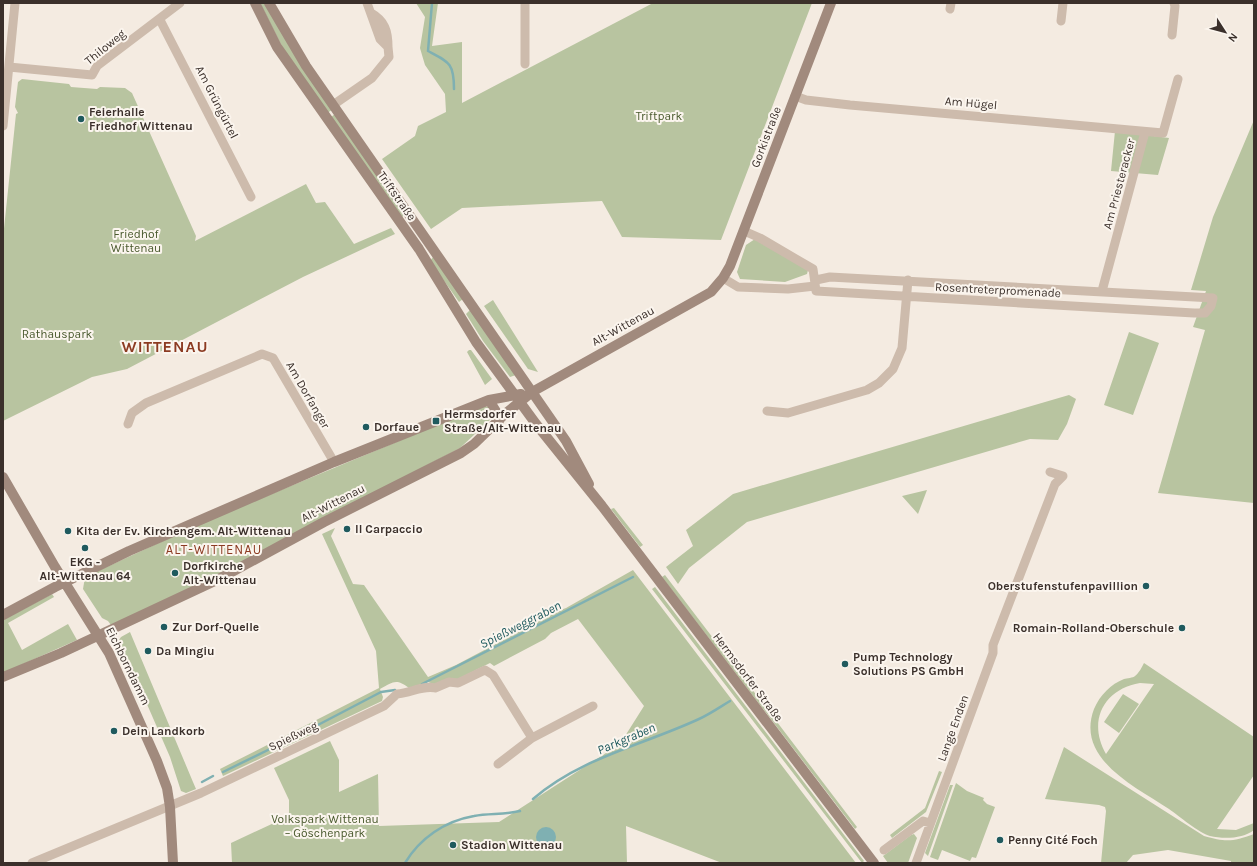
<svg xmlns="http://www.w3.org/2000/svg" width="1257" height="866" font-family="Karla,sans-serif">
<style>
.green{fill:#b8c4a0;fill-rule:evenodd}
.water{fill:#7fb0b2}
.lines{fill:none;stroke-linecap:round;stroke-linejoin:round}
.stream{stroke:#7fb0b2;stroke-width:2.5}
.minor{stroke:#cdbbac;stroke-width:9}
.secondary{stroke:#a18a7d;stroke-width:10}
.poi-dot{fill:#1f5a5e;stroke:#fbf5ee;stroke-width:1.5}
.labels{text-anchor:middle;stroke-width:4;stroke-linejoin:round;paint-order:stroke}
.street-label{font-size:12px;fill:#3b302b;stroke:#fbf5ee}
.poi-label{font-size:12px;font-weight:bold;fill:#3b302b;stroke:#fbf5ee;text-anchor:start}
.park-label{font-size:12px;fill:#4a5a2e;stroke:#fbf5ee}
.neighbourhood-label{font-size:13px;letter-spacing:1px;fill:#8c3b22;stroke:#fbf5ee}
.water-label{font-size:13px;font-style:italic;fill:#1f5a5e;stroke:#fbf5ee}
.district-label{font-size:16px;font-weight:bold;letter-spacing:1px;fill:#8c3b22;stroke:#fbf5ee}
</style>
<rect width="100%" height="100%" fill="#f4ebe1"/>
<path class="green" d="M260 3H264L332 110 327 113 284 50Z
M416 3H438L432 46 462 42V103L653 3H812L721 240 622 237 602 201 462 208 431 229 382 159 415 136 418 126 446 112 445 94 425 65 422 55 420 48 425 17Z
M22 79 69 84 71 87 97 89 100 87 125 88 132 93 196 236 195 241 306 184 316 203 325 202 354 244 391 228 395 234 303 277 127 369 92 377 3 421V238L16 114 18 113 15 107 18 82Z
M335 114 404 214 402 218 331 117Z
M1254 120V503L1158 493 1205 330 1193 327 1206 291 1191 290 1213 217Z
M1115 131 1169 138 1158 175 1111 171Z
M755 239 808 270 807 274 785 282 740 279 737 272 746 245Z
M433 257 463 299 459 302 430 261Z
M493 300 538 372 528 369 484 306Z
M470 310 516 375 510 377 483 341 466 314Z
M1129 332 1159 343 1133 415 1104 405Z
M469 350H471L492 379 485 385 467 352Z
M1069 395 1076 399 1067 424 1058 440 1030 439 747 522 689 568 678 584 666 567 693 546 686 530 733 494Z
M483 406 489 407 492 414 491 419 460 448 205 581 111 625 108 621 102 618 83 589 85 577 204 522Z
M927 490 918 514 902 496Z
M614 508 643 545 640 547 611 509Z
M335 528 331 536 353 584 364 585 428 677 456 665 558 611 566 608 633 570 856 863H722L626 826 627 863H232L231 843 289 816V800L274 768 330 741 339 760V792L378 774 379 826 499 822 620 744 644 706 578 619 551 633 545 639 494 666 490 663 458 679 436 685 428 682 409 688C396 678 393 682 380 689L383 697 382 701 223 776 220 769 379 688 376 651 322 534Z
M665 575 857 827 855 829 662 577Z
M655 587 864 861 862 863 652 589Z
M52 594 54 597 8 623 22 650 68 624 77 640 3 673V620Z
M130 632 193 782 196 789 186 793 181 791 170 757 119 640 121 637Z
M1144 663 1254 737V775L1217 829 1236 830 1254 823V830C1243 839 1223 839 1210 836 1199 833 1179 816 1169 809 1136 787 1075 759 1094 709 1100 695 1111 684 1124 679 1127 678 1133 678 1135 676 1139 673 1142 667 1144 663ZM1140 683 1154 684 1106 754C1087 721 1104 689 1140 683Z
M1123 694 1139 704 1119 733 1104 722Z
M1064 747 1204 836C1225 842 1233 842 1254 834V863H1231V861L1168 850 1133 855 1126 863H1101L1106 811 1105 807 1099 805 1045 799Z
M939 771 942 772 926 812 892 838 890 835 925 808Z
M956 783 967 791 984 798 983 800 987 804 995 807 976 858 972 857 970 861 942 850 938 860 930 857Z
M950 785H953L928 856 925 853Z
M914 834 917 838 908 863H888L883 856 911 835Z"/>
<path class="water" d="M536 837a10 10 0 1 1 20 0a10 10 0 1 1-20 0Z"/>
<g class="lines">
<path class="stream" d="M432 3 428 51C449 62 454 63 454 89
M422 684 633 577
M293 738 381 692 395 690
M223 772 280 744
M202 782 213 776
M533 799C580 758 643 745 699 719 710 714 720 707 730 701
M405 863C420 838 445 821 474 816 489 813 504 815 520 811"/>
<path class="minor" d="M950 9 951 3
M371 13C385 21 388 31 388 47
M160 20 251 197
M1061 21 1063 3
M1172 35 1175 6 1174 3
M525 64V3
M9 67 92 75 97 66 180 3
M795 96 806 100 850 105 1163 133 1178 79
M333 105 372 78 389 57 388 47 380 39 367 3
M3 126 15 3
M744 231 760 238 813 269 816 291 1194 313H1205L1211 306 1213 298 830 277 816 280
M723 278 738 287 788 289 815 286
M1102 291 1145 132
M767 411 788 413 867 390 879 383 893 369 902 348 908 280
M128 424 132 413 146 403 262 354 273 358 334 462
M498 764 532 738 593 706
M884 850 923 821 930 823
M32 863 201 793 384 706 397 694C411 693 423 685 435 688L449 682 458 683 485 670 493 675 532 738
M916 863 993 653V645L1055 484 1063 476 1050 472"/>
<path class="secondary" d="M255 3 277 47 419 249 476 342 536 424 602 506 874 863
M269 3 306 66 566 441 589 484
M489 400 497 413 499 421
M3 477 55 567 109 653 157 761 167 788 170 807 173 863
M3 615 55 587 129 551 334 462 489 400 521 394
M3 677 61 653 217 580 324 522 461 453 474 444 505 414 532 392 711 292 723 278 730 266 831 3"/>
</g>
<g class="poi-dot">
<circle cx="81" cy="119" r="4"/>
<rect x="432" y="417" width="8" height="8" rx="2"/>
<circle cx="366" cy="427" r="4"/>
<circle cx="347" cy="529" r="4"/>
<circle cx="68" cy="531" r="4"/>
<circle cx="85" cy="548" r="4"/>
<circle cx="175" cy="573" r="4"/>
<circle cx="1146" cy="586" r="4"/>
<circle cx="164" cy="627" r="4"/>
<circle cx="1182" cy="628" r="4"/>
<circle cx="148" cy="651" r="4"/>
<circle cx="845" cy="664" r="4"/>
<circle cx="114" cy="731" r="4"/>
<circle cx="1000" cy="840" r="4"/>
<circle cx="453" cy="845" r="4"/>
</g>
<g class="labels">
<g class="street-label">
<text transform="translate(105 47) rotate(-39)" y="4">Thiloweg</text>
<text transform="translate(217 102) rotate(63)" y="4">Am Grüngürtel</text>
<text transform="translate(971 103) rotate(5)" y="4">Am Hügel</text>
<text transform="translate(766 137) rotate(-69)" y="4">Gorkistraße</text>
<text transform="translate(1119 184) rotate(-75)" y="4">Am Priesteracker</text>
<text transform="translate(397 196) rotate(55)" y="4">Triftstraße</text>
<text transform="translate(998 290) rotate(3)" y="4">Rosentreterpromenade</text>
<text transform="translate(623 326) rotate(-29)" y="4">Alt-Wittenau</text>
<text transform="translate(308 395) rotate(60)" y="4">Am Dorfanger</text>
<text transform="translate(333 503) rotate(-27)" y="4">Alt-Wittenau</text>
<text transform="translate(128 666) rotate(64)" y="4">Eichborndamm</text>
<text transform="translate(748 677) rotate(53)" y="4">Hermsdorfer Straße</text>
<text transform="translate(953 728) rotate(-70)" y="4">Lange Enden</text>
<text transform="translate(293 736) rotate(-26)" y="4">Spießweg</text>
</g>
<g class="poi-label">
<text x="89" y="116">Feierhalle<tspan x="89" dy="14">Friedhof Wittenau</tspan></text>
<text x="444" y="418">Hermsdorfer<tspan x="444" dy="14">Straße/Alt-Wittenau</tspan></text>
<text x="374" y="431">Dorfaue</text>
<text x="355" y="533">Il Carpaccio</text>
<text x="76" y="535">Kita der Ev. Kirchengem. Alt-Wittenau</text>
<text x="85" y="566" text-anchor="middle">EKG -<tspan x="85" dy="14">Alt-Wittenau 64</tspan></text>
<text x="183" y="570">Dorfkirche<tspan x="183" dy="14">Alt-Wittenau</tspan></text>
<text x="1138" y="590" text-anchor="end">Oberstufenstufenpavillion</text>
<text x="172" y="631">Zur Dorf-Quelle</text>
<text x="1174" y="632" text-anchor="end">Romain-Rolland-Oberschule</text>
<text x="156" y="655">Da Mingiu</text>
<text x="853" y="661">Pump Technology<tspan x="853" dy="14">Solutions PS GmbH</tspan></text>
<text x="122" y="735">Dein Landkorb</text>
<text x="1008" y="844">Penny Cité Foch</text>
<text x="461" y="849">Stadion Wittenau</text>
</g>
<g class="park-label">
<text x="659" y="120">Triftpark</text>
<text x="136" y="238">Friedhof<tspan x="136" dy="14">Wittenau</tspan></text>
<text x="57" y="338">Rathauspark</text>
<text x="325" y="823">Volkspark Wittenau<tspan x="325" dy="14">– Göschenpark</tspan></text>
</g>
<g class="neighbourhood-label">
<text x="214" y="554">ALT-WITTENAU</text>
</g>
<g class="water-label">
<text transform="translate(520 624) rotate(-27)" y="5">Spießweggraben</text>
<text transform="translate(626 738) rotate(-23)" y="5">Parkgraben</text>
</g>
<g class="district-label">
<text x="165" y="352">WITTENAU</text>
</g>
</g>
<rect width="1257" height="866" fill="none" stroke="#3b302b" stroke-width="8"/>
<g transform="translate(1225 32) rotate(126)" stroke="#fbf5ee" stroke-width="3" paint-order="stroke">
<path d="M0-3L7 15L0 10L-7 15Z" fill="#3b302b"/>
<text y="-6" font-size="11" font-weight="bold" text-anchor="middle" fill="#3b302b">N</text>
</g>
</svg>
